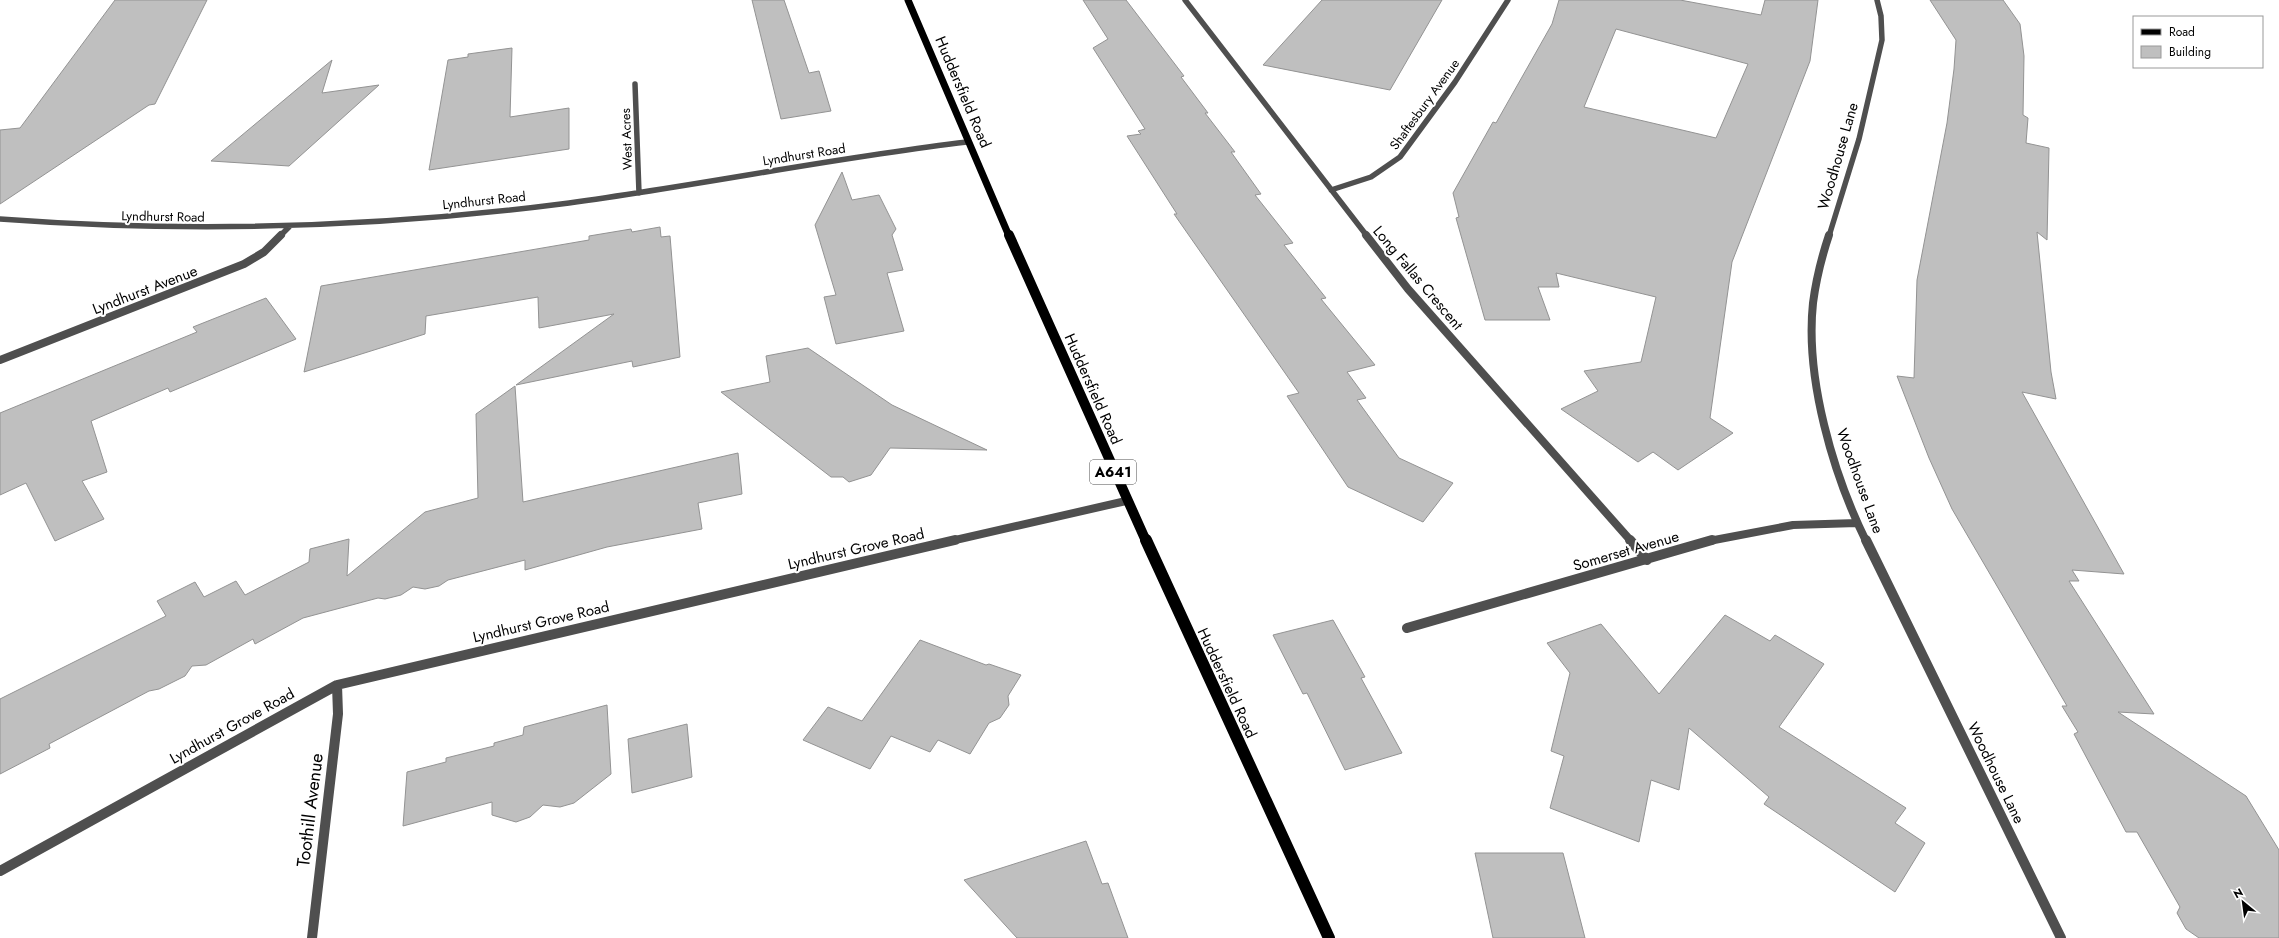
<svg xmlns="http://www.w3.org/2000/svg" width="2279" height="938" font-family="Jost,sans-serif">
<style>
.building{fill:#bfbfbf;stroke:#939393;fill-rule:evenodd}
.lines{fill:none;stroke-linecap:round;stroke-linejoin:round}
.minor-far2{stroke:#4f4f4f;stroke-width:5.5}
.minor-far1{stroke:#4f4f4f;stroke-width:8}
.minor{stroke:#4f4f4f;stroke-width:10}
.primary-far2{stroke:#000;stroke-width:7}
.primary-far1{stroke:#000;stroke-width:10}
.primary{stroke:#000;stroke-width:12}
.labels{text-anchor:middle;stroke-width:4;stroke-linejoin:round;paint-order:stroke}
.far-street-label{font-size:13px;fill:#000;stroke:#fff}
.shield{fill:#fff;stroke:#4c4c4c;stroke-width:1}
.shield-label{font-size:14px;font-weight:bold;fill:#000}
.street-label{font-size:15px;fill:#000;stroke:#fff}
.near-street-label{font-size:18px;fill:#000;stroke:#fff}
</style>
<rect width="100%" height="100%" fill="#fff"/>
<path class="building" d="M115 0H207L155 104 149 105 0 204V130L20 128Z
M752 0H784L809 73 819 71 831 111 781 119Z
M1083 0H1126L1184 76 1181 77 1208 113H1205L1235 152H1231L1261 194 1255 195 1293 243 1284 245 1326 298 1321 299 1375 365 1347 372 1366 398 1357 400 1399 458 1453 483 1423 522 1348 487 1287 396 1299 393 1174 214H1177L1127 136 1141 134 1138 131 1145 129 1093 48 1108 39Z
M1322 0H1442L1390 90 1263 65Z
M1559 0H1680L1761 15 1765 0H1818L1810 61 1732 262 1710 418 1733 433 1678 470 1653 452 1638 462 1561 409 1598 391 1584 371 1641 362 1656 297 1556 273 1559 287H1538L1550 320H1485L1456 218 1459 217 1453 193 1493 122 1496 123 1552 24ZM1616 29 1748 64 1716 138 1584 107Z
M1930 0H2003L2020 24 2024 56 2023 115 2028 118 2026 143 2049 148 2047 240 2037 232 2051 372 2056 399 2022 392 2124 574 2072 570 2079 581H2069L2154 714 2118 712 2246 796 2279 850V938H2199L2186 929 2177 913 2180 907 2137 832H2126L2074 734 2078 732 2062 706H2067L1952 509 1929 458 1897 376 1914 378 1917 280 1947 123 1954 69 1956 40Z
M512 48 510 117 569 108V149L429 170 448 60 468 57V54Z
M332 60 322 93 379 85 289 166 211 161Z
M842 172 852 200 879 195 896 229 892 235 903 270 887 273 904 331 836 344 824 297 836 295 815 225Z
M660 227 661 237 670 236 680 357 633 367 632 361 516 385 614 314 539 328 538 297 426 316 425 334 304 372 321 286 589 240V236L631 229 632 232Z
M266 298 296 339 170 392 168 388 91 421 107 472 82 481 104 519 55 541 26 483 0 495V413L197 332 193 327Z
M808 348 892 405 987 450 890 448 871 475 849 482 843 477H831L721 392 770 382 766 356Z
M515 386 523 502 738 453 742 494 698 503 702 529 607 547 525 570V560L448 580 439 586 425 589 413 587 401 595 385 599 378 598 303 618 255 644 253 639 206 665 192 666 185 676 159 689 149 691 49 744 50 748 0 774V699L166 616 157 601 195 582 204 597 236 581 245 595 309 562 310 549 349 539 347 576 425 512 478 498 476 414Z
M1725 615 1770 641 1775 635 1824 664 1779 727 1906 808 1895 823 1925 843 1895 892 1764 804 1769 797 1689 728 1679 790 1651 780 1639 842 1550 808 1564 756 1551 751 1570 673 1547 643 1601 624 1659 694Z
M1333 620 1365 677 1361 678 1402 753 1345 770 1307 693 1303 694 1273 635Z
M920 640 986 665 989 664 1021 675 1008 696 1009 705 1000 718 989 723 970 754 938 740 930 752 891 736 870 769 803 740 828 707 862 721Z
M607 705 611 774 574 803 560 807 543 805 530 817 516 822 492 815V802L403 826 407 772 446 762V758L494 746V743L523 735 524 727Z
M687 724 692 777 632 793 628 739Z
M1086 841 1102 884 1108 883 1128 938H1017L964 880Z
M1475 853H1563L1585 938H1493Z"/>
<g class="lines">
<path class="minor-far2" d="M1185 0 1367 236
M635 84 639 193
M1331 190 1371 177 1400 157 1455 82 1508 0
M0 219C188 233 374 228 561 204 697 186 831 158 967 142
M280 236 289 227
M1829 236 1859 139 1882 40 1881 16 1877 0"/>
<path class="minor-far1" d="M1366 235 1408 289 1631 541
M1829 235C1822 256 1816 280 1813 303 1805 378 1833 474 1866 541
M0 360 244 264 264 252 281 235
M951 541 1126 501
M1709 541 1793 525 1857 523"/>
<path class="minor" d="M1630 540 1647 560
M1866 540 2061 938
M1407 628 1712 540
M0 871 337 685 955 540
M312 938 338 714 337 685"/>
<path class="primary-far2" d="M908 0 1009 236"/>
<path class="primary-far1" d="M1009 235 1146 541"/>
<path class="primary" d="M1146 540 1329 938"/>
</g>
<g class="labels">
<g class="far-street-label">
<text transform="translate(1424 104) rotate(-54)" y="5">Shaftesbury Avenue</text>
<text transform="translate(626 139) rotate(-92)" y="5">West Acres</text>
<text transform="translate(804 154) rotate(-9)" y="5">Lyndhurst Road</text>
<text transform="translate(484 200) rotate(-6)" y="5">Lyndhurst Road</text>
<text transform="translate(163 216) rotate(1)" y="5">Lyndhurst Road</text>
</g>
<rect class="shield" x="1090" y="460" width="46" height="24" rx="3"/>
<g class="shield-label">
<text x="1113" y="477">A641</text>
</g>
<g class="street-label">
<text transform="translate(963 92) rotate(67)" y="5">Huddersfield Road</text>
<text transform="translate(1838 156) rotate(-74)" y="5">Woodhouse Lane</text>
<text transform="translate(1418 278) rotate(50)" y="5">Long Fallas Crescent</text>
<text transform="translate(145 290) rotate(-21)" y="5">Lyndhurst Avenue</text>
<text transform="translate(1093 389) rotate(66)" y="5">Huddersfield Road</text>
<text transform="translate(1860 481) rotate(70)" y="5">Woodhouse Lane</text>
<text transform="translate(856 549) rotate(-13)" y="5">Lyndhurst Grove Road</text>
<text transform="translate(1626 551) rotate(-16)" y="5">Somerset Avenue</text>
<text transform="translate(541 622) rotate(-13)" y="5">Lyndhurst Grove Road</text>
<text transform="translate(1227 683) rotate(65)" y="5">Huddersfield Road</text>
<text transform="translate(232 726) rotate(-29)" y="5">Lyndhurst Grove Road</text>
<text transform="translate(1996 773) rotate(64)" y="5">Woodhouse Lane</text>
</g>
<g class="near-street-label">
<text transform="translate(310 810) rotate(-83)" y="6">Toothill Avenue</text>
</g>
</g>
<rect x="2133" y="16" width="130" height="52" fill="#ffffff" stroke="#999999"/>
<rect x="2141" y="29" width="20" height="6" fill="#000000" stroke="#999999"/>
<text x="2169" y="36" font-size="12" fill="#000000">Road</text>
<rect x="2141" y="46" width="20" height="12" fill="#bfbfbf" stroke="#999999"/>
<text x="2169" y="56" font-size="12" fill="#000000">Building</text>
<g transform="translate(2243 902) rotate(331)" stroke="#ffffff" stroke-width="3" paint-order="stroke">
<path d="M0-3L7 15L0 10L-7 15Z" fill="#000000"/>
<text y="-6" font-size="11" font-weight="bold" text-anchor="middle" fill="#000000">N</text>
</g>
</svg>
